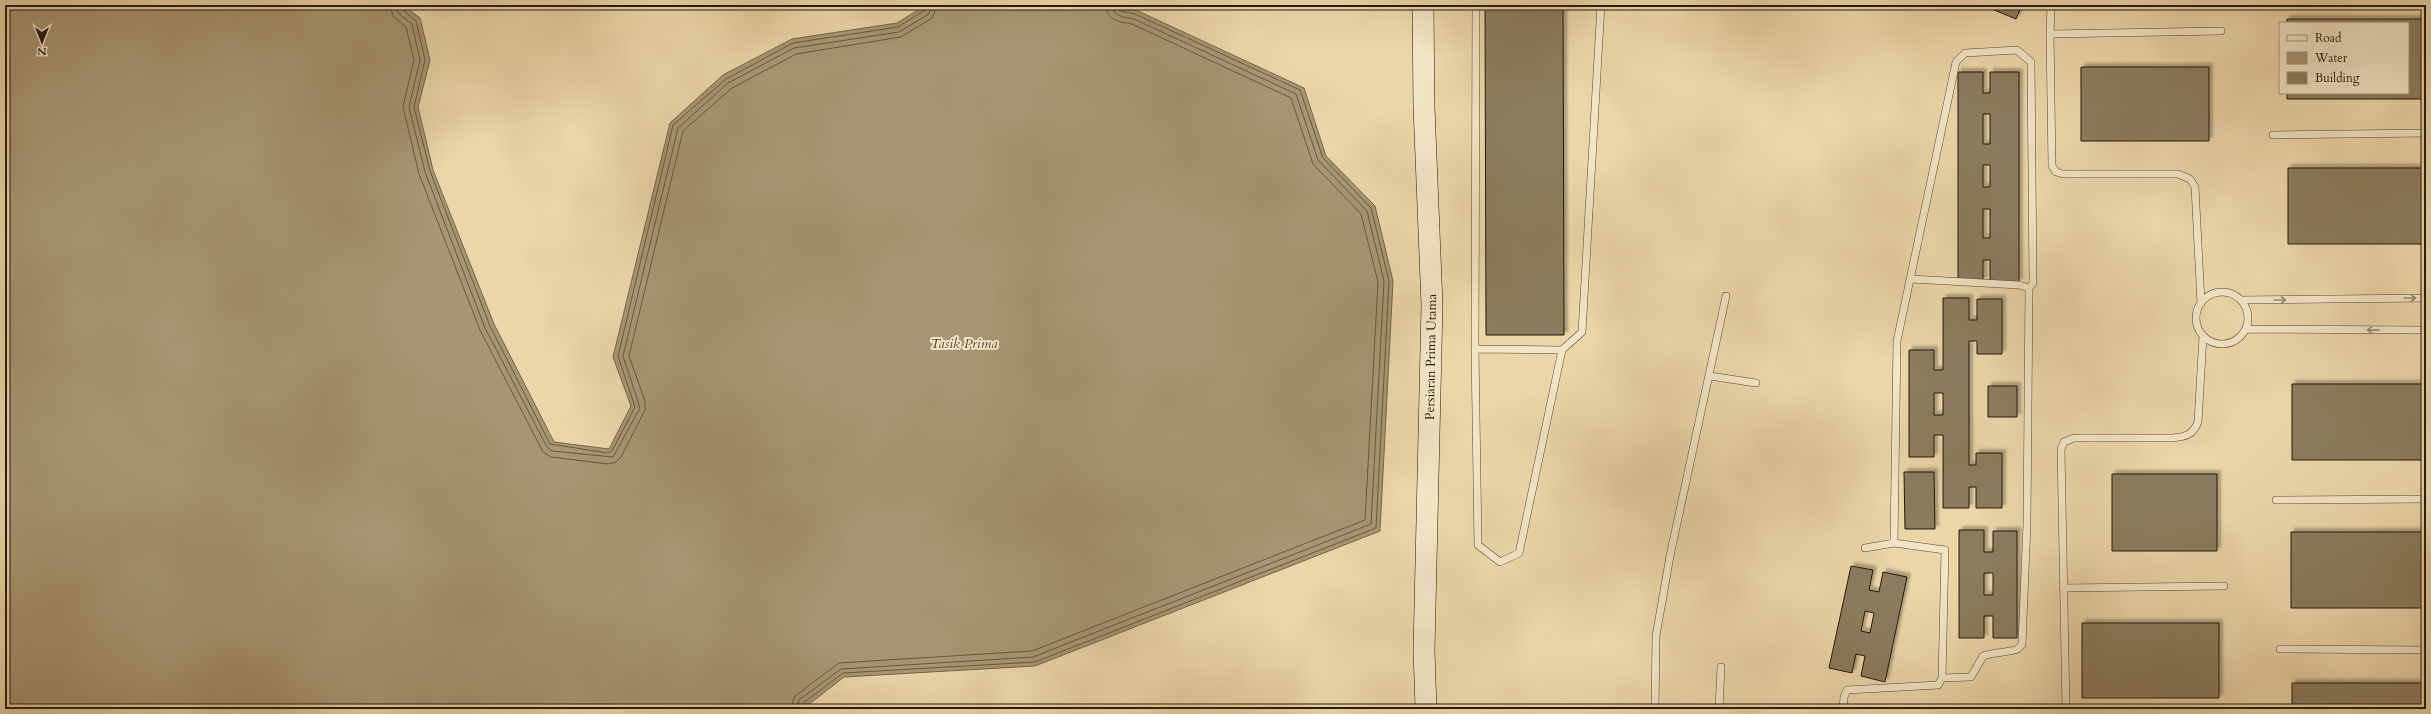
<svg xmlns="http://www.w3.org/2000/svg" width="2431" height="714" font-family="Cardo,serif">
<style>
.water{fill:#a79674;stroke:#73644c}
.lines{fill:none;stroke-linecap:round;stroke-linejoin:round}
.shore{stroke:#665842;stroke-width:1}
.building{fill:#8b7c5f;stroke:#241a0f;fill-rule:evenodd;filter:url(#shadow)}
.lane-casing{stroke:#564935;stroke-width:8}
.secondary-casing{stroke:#241a0f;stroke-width:22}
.lane{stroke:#f2e4c6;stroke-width:7}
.secondary{stroke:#f2e4c6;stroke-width:21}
.oneway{stroke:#958974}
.labels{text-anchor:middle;stroke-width:4;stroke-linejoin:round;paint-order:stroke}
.street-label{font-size:13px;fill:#241a0f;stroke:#f2e4c6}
.water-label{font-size:14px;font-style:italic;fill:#584c37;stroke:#f2e4c6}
</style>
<defs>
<filter id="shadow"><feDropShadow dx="3.5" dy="-3.5" stdDeviation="1" flood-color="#0004"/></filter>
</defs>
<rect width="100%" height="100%" fill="#ebd6a8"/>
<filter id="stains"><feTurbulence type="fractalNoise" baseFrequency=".005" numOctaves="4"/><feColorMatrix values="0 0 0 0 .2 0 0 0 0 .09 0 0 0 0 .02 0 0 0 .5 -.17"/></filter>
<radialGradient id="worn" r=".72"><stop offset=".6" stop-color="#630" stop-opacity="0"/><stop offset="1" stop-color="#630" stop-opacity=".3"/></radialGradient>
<path class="water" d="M5 5H403L420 18 430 60 418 107 433 170 494 324 554 442 609 449 631 406 613 357 670 123 723 75 792 39 897 23 926 5H1111L1136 10 1304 88 1326 156 1375 206 1393 281 1380 531 1035 666 844 677 803 709H5Z"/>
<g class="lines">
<path class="shore" d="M390 5 393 16 406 27 414 60 403 107 419 174 480 330 543 452 551 457 608 464 616 462 621 457 645 410V401L629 356 683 131 732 88 796 54 901 37 932 18 938 5
M396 5 398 13 412 24 420 60 409 107 425 172 485 328 547 447 552 451 613 457 640 408 623 356 678 128 728 83 794 48 899 32 929 14 932 5
M401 5 402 9 416 21 425 60 414 107 430 171 490 326 550 444 608 453 612 451 635 407 618 356 673 125 726 79 793 43 898 27 925 10 927 5
M790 709 795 696 839 663 1032 651 1365 520 1378 282 1361 214 1313 164 1291 98 1132 24C1120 22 1106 21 1106 5
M796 709 799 700 841 669 1033 657 1371 524 1384 281 1367 211 1318 160 1296 94 1134 19C1124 17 1113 17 1112 5
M801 709 802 704 843 673 1035 662 1376 528 1389 281 1371 208 1323 158 1300 90 1135 14 1120 11 1117 5"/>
</g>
<path class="building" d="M1485 5H1563L1564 335H1486Z
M1982 5H2022L2016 19Z
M2287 19H2426V99H2287V93H2408V23H2287Z
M2081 67H2209V141H2081Z
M1958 72H1983V93H1990V72H2019V282H1990V260H1983V281H1958ZM1983 114H1990V144H1983ZM1983 165H1990V187H1983ZM1983 209H1990V238H1983Z
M2288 168H2426V244H2288Z
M1943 298H1969V320H1977V299H2002V354H1977V341H1969V465H1976V453H2002V508H1976V487H1969V508H1943V435H1934V457H1909V350H1934V370H1943ZM1934 393H1943V415H1934Z
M2292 384H2426V460H2292Z
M1988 386H2017V417H1988Z
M1904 472H1934L1935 529H1905Z
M2112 474H2217V551H2112Z
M1959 530H1984V552H1993V531H2017V638H1993V616H1984V638H1959ZM1984 573H1993V595H1984Z
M2291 532H2426V608H2291Z
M1851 566 1873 570 1869 590 1879 592 1883 572 1907 577 1885 682 1861 676 1865 656 1856 654 1852 673 1829 668ZM1865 611 1874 613 1870 633 1861 631Z
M2082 623H2219V698H2082Z
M2292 683H2426V709H2292Z"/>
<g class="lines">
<g class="lane-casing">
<path id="lane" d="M1476 5 1475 349 1478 545 1500 562 1519 553 1562 350 1582 332 1601 5
M2050 34 2051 5
M2273 135 2426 133
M1911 279 2019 285 2029 288 2027 524 2022 644 2018 649C2006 653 1994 652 1983 656L1971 677 1942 678
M2196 318a26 26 0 1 1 52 0a26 26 0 1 1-52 0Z
M2241 300 2426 298
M2201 303 2195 187 2190 179 2178 174H2063L2056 172 2052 166 2050 34 2221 31
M2246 329 2426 330
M1475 349 1562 350
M1710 376 1756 383
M2276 500 2426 499
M1894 543 1897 341 1956 62 1965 53 2017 50 2031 62 2033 283 2029 288
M2063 588 2224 586
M2280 649 2426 650
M1655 709 1656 636 1670 556 1726 296
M1719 709 1721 667
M1843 709 1844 697 1847 690 1938 685 1942 678 1945 550 1894 543 1865 548
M2066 709 2061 449 2064 442 2074 438H2172C2185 437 2193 435 2198 422L2203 336"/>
</g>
<g class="secondary-casing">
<path id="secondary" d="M1423 5 1424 107 1432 305 1424 650 1426 709"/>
</g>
<use href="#lane" class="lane"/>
<use href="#secondary" class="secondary"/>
</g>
<defs><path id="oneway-shaft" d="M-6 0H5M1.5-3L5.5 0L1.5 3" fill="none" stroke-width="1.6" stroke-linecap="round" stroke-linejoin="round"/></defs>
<g class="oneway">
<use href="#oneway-shaft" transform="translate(2410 298)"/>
<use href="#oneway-shaft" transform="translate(2280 300)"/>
<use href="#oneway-shaft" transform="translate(2373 330) rotate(-179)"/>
</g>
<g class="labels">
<g class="street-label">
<text transform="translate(1430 357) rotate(-89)" y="5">Persiaran Prima Utama</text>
</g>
<g class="water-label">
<text x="964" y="348">Tasik Prima</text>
</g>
</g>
<rect width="2431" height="714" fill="none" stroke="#ebd6a8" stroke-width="20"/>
<rect x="6" y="6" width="2419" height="702" fill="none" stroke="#241a0f" stroke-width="2"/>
<rect x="10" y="10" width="2411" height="694" fill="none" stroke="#241a0f"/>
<rect x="2279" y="22" width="130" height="72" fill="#f2e4c6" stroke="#a0937d"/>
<rect x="2287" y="35" width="20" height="6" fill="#f2e4c6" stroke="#a0937d"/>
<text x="2315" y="42" font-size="12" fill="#241a0f">Road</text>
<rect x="2287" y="52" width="20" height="12" fill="#a79674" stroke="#a0937d"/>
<text x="2315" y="62" font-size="12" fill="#241a0f">Water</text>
<rect x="2287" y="72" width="20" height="12" fill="#8b7c5f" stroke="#a0937d"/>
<text x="2315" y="82" font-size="12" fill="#241a0f">Building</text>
<g transform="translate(42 42) rotate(180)" stroke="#f2e4c6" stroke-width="3" paint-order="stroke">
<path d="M0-3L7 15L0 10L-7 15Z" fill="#241a0f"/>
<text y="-6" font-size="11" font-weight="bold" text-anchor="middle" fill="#241a0f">N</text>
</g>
<rect width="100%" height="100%" filter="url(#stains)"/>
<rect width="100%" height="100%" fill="url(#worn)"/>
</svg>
